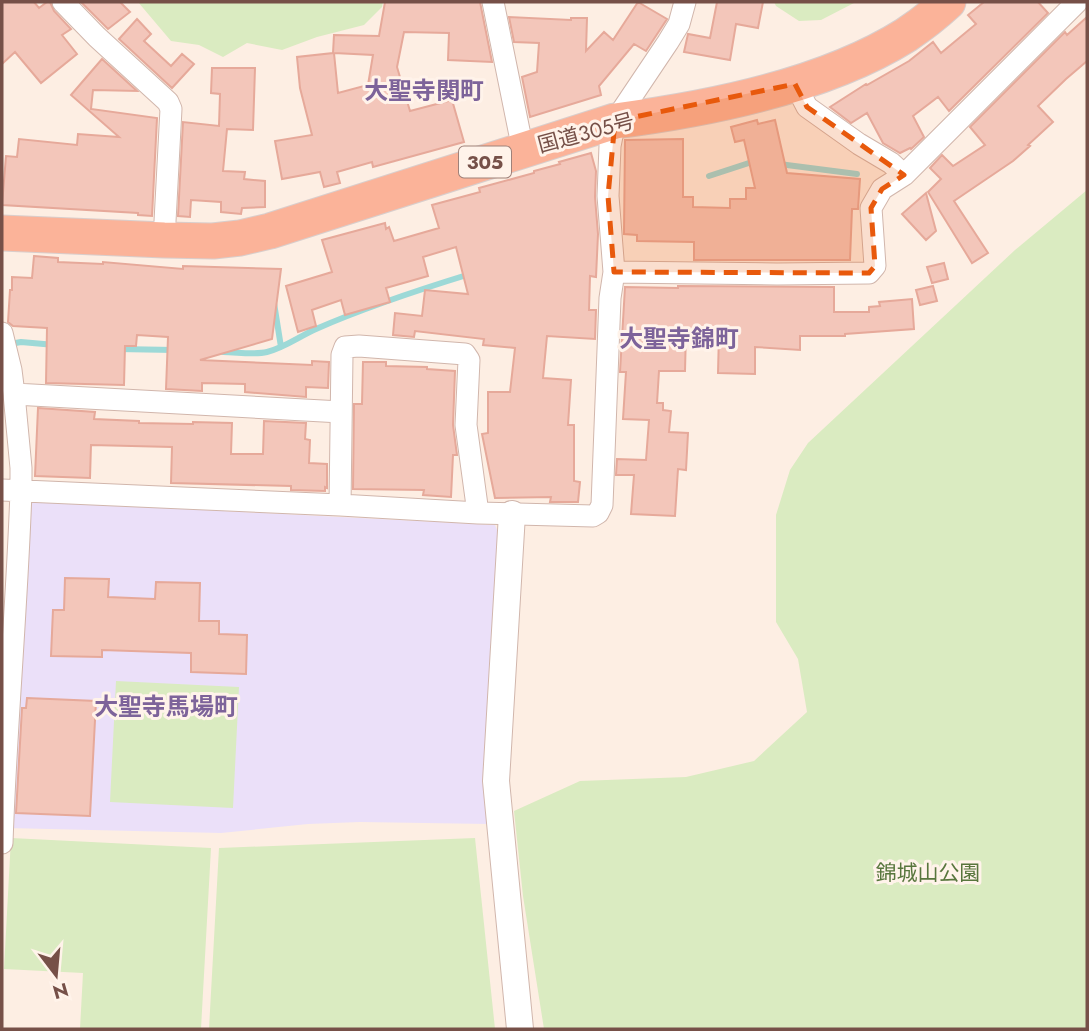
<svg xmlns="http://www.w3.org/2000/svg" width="1089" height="1031" font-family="Jost,'Noto Sans JP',sans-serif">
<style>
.education{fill:#ebe0f9}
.green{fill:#daebc1}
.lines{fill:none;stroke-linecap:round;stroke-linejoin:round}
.stream{stroke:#9dd9d7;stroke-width:6}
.building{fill:#f3c6ba;stroke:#e6a99a;stroke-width:2;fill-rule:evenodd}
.minor-casing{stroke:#d1b6ac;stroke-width:23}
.tertiary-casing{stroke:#d1b6ac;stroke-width:28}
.trunk-casing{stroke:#d9cecc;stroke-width:37}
.minor{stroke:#fff;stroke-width:21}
.tertiary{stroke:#fff;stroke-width:26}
.trunk{stroke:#fbb399;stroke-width:35}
.marked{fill:#e8590c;fill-opacity:0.2;stroke:#e8590c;stroke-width:5;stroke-dasharray:14 9;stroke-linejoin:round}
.labels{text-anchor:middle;stroke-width:6;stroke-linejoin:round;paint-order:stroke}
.shield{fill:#fff3ea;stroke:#9f8179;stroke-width:2}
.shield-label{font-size:19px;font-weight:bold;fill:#765048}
.street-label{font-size:21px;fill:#765048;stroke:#fff3ea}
.park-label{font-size:21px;fill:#58763d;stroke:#fff3ea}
.quarter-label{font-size:24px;font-weight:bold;fill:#7d639a;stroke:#fff3ea}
</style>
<rect width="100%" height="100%" fill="#fdeee3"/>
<path class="education" d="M30 501 495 525 500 537 484 761 489 824 360 822 308 824 221 833 6 828Z"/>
<path class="green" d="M138 2H383L382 7 364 25 317 37 282 50 247 43 223 57 199 45 171 41Z
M774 2H880L854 3 821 20 799 21 776 6Z
M1087 190V1029H544L523 896 514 811 580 781 686 777 754 761 807 712 798 659 776 622V515L790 470 808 443 1015 250Z
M116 681 239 687 233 808 110 802Z
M11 838 211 848 201 1029H80L83 973 4 969Z
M475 838 495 1029H209L219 848Z"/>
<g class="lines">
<path class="stream" d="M779 164 857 174
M709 176 755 161
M274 303 281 347
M10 344 21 342 55 345
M118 349 174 350
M223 352C237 352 254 355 267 352 284 348 300 336 316 329 366 307 418 290 470 274"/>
</g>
<path class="building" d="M2 2H34L39 8 47 2H50L54 11 71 29 62 35 77 54 41 83 15 52 2 64Z
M81 2H120L130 12 108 29Z
M385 2H480L492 62 448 60 449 33 404 32 397 67 410 111 452 100 464 142 373 167 372 162 337 172 340 183 324 187 320 172 282 179 275 141 312 135 300 88 297 57 333 53 334 35 379 36ZM334 53 373 55 368 85 338 93Z
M638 2 667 19 646 51 634 44 599 86 601 95 530 117 522 77 537 72 539 43 514 42 509 17 571 20V18H587L586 51 604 32 613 40Z
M717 2H763L758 28 736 24 730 60 684 52 688 34 710 38Z
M984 2H1038L1048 13 949 111 938 97 913 116 924 137 911 149 910 148 900 153 883 143 867 113 851 123 830 107 866 84 867 85 909 61 933 42 941 53 976 24 968 15Z
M1087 17V61L1066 79 1038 106 1053 122 1028 145 1030 146 1013 161 954 201 988 253 972 263 928 192 941 179 930 168 942 155 953 166 985 145 970 127 1065 32 1067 35Z
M137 19 151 34 144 41 171 66 182 54 194 64 172 88 119 39Z
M102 59 137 91 93 90 91 109 157 118 152 216 138 215V213L2 205 6 156 17 157 19 139 77 145 78 134 119 137 71 95Z
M212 68H255L253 130 227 129 223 171 245 172 244 179 265 181V207L242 208 241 214 221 212V202L191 200 190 217 178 216 183 122 219 126 220 94 211 93Z
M757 120 758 124 775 120 787 173 860 179 858 209H852L850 260H694V242L637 241V235L624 234 625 140 683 139V197H693V207L730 208V199H746V188H755L744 140 735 142 731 127Z
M591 153 596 171 595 197 598 234 596 277 590 276 589 310H596L595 339 547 336 543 378 571 380 568 425H574V481L580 482 578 502H550L551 497 495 498 482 434 488 433V392H510L515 348 483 345 484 339 415 331 414 337 393 335 395 313 422 316 425 290 468 294 456 247 423 257 428 276 386 288 390 302 345 315 341 300 312 310 316 326 298 332 286 286 332 272 322 240 385 223 386 229 389 227 394 241 439 228 432 205 480 192 479 188 534 173V171L560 164 559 162Z
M926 193 936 231 926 240 902 214Z
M34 256 58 258V262L103 264V262L183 269V266L281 269 272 339 200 360 312 365V361L329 362 328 388 306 387V397L245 392V384L202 383V391L166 389 168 337 137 335 136 346H125L124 385 46 383 47 328 13 326 8 322 10 290H12V277L32 278Z
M944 263 948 279 932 283 927 267Z
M678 286 834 287V312H869V307L880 306 879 302 912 299 914 329 845 334V336H800V350L755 347V374L718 373 719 333 686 332 685 371H659L657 403H663V410L671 411 669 432 688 433 686 470 678 469 675 516 631 514 634 475H616L617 459 646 460 649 420 623 419 626 372H620L625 287 678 288Z
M933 286 937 301 920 305 916 290Z
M363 362H386V366L427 367V369L455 371 453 425 457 455H453L451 497 423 495 424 490 353 489 354 404H362Z
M38 408 95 412 94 419 139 421V423L193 424V422L232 423 231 454H263L264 421 306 423 305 439 310 440 309 463 327 464V488L325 487V491L291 490V486L171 483 172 447 91 445 90 478 35 476Z
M65 578 109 579 108 597 155 599 156 582 200 583 199 621H219V634L247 635 246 674 191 672V653L102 650V657L51 656 53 610H64Z
M27 698 96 701 90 816 16 813 22 708H26Z"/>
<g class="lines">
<g class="minor-casing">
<path id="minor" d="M63 2 97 37 168 102 171 109 164 240
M493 2 523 150
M795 84 807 107 859 144 891 163 904 175
M614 272 777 274 869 273 875 266 871 208 882 189 904 175 1077 2
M2 333 11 370 14 394
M2 490 340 505 478 513 593 516 598 513 602 505 610 298 614 272 608 196 610 146 615 121 668 42 679 24 685 2
M340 505 342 355 345 347 359 346 465 354 469 360 466 425 478 513
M2 843C6 726 17 608 21 491V468L14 394 341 412"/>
</g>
<g class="tertiary-casing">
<path id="tertiary" d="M512 514 496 781 520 1029"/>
</g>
<g class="trunk-casing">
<path id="trunk" d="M2 233 164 240 213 241 240 238 270 231 615 121C709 109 825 86 906 35 921 25 935 14 948 2"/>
</g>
<use href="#minor" class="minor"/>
<use href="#tertiary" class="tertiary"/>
<use href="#trunk" class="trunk"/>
</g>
<path class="marked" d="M795 84 807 107 904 175 882 189 871 208 875 266 869 273 614 272 608 196 615 121Z"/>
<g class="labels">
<rect class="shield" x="459" y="146.5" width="52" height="31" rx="5"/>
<g class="shield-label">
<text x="485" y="169">305</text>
</g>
<g class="street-label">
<text transform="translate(586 133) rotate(-15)" y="7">国道305号</text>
</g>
<g class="park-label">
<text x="928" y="880">錦城山公園</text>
</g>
<g class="quarter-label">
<text x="424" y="99">大聖寺関町</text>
<text x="679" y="347">大聖寺錦町</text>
<text x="166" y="715">大聖寺馬場町</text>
</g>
</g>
<rect width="1089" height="1031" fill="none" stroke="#765048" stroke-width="7"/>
<g transform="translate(56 975) rotate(164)" stroke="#fff3ea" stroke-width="5" paint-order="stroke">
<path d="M0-5L12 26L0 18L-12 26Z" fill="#765048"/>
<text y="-10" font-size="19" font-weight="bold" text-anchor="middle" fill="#765048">N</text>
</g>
</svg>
